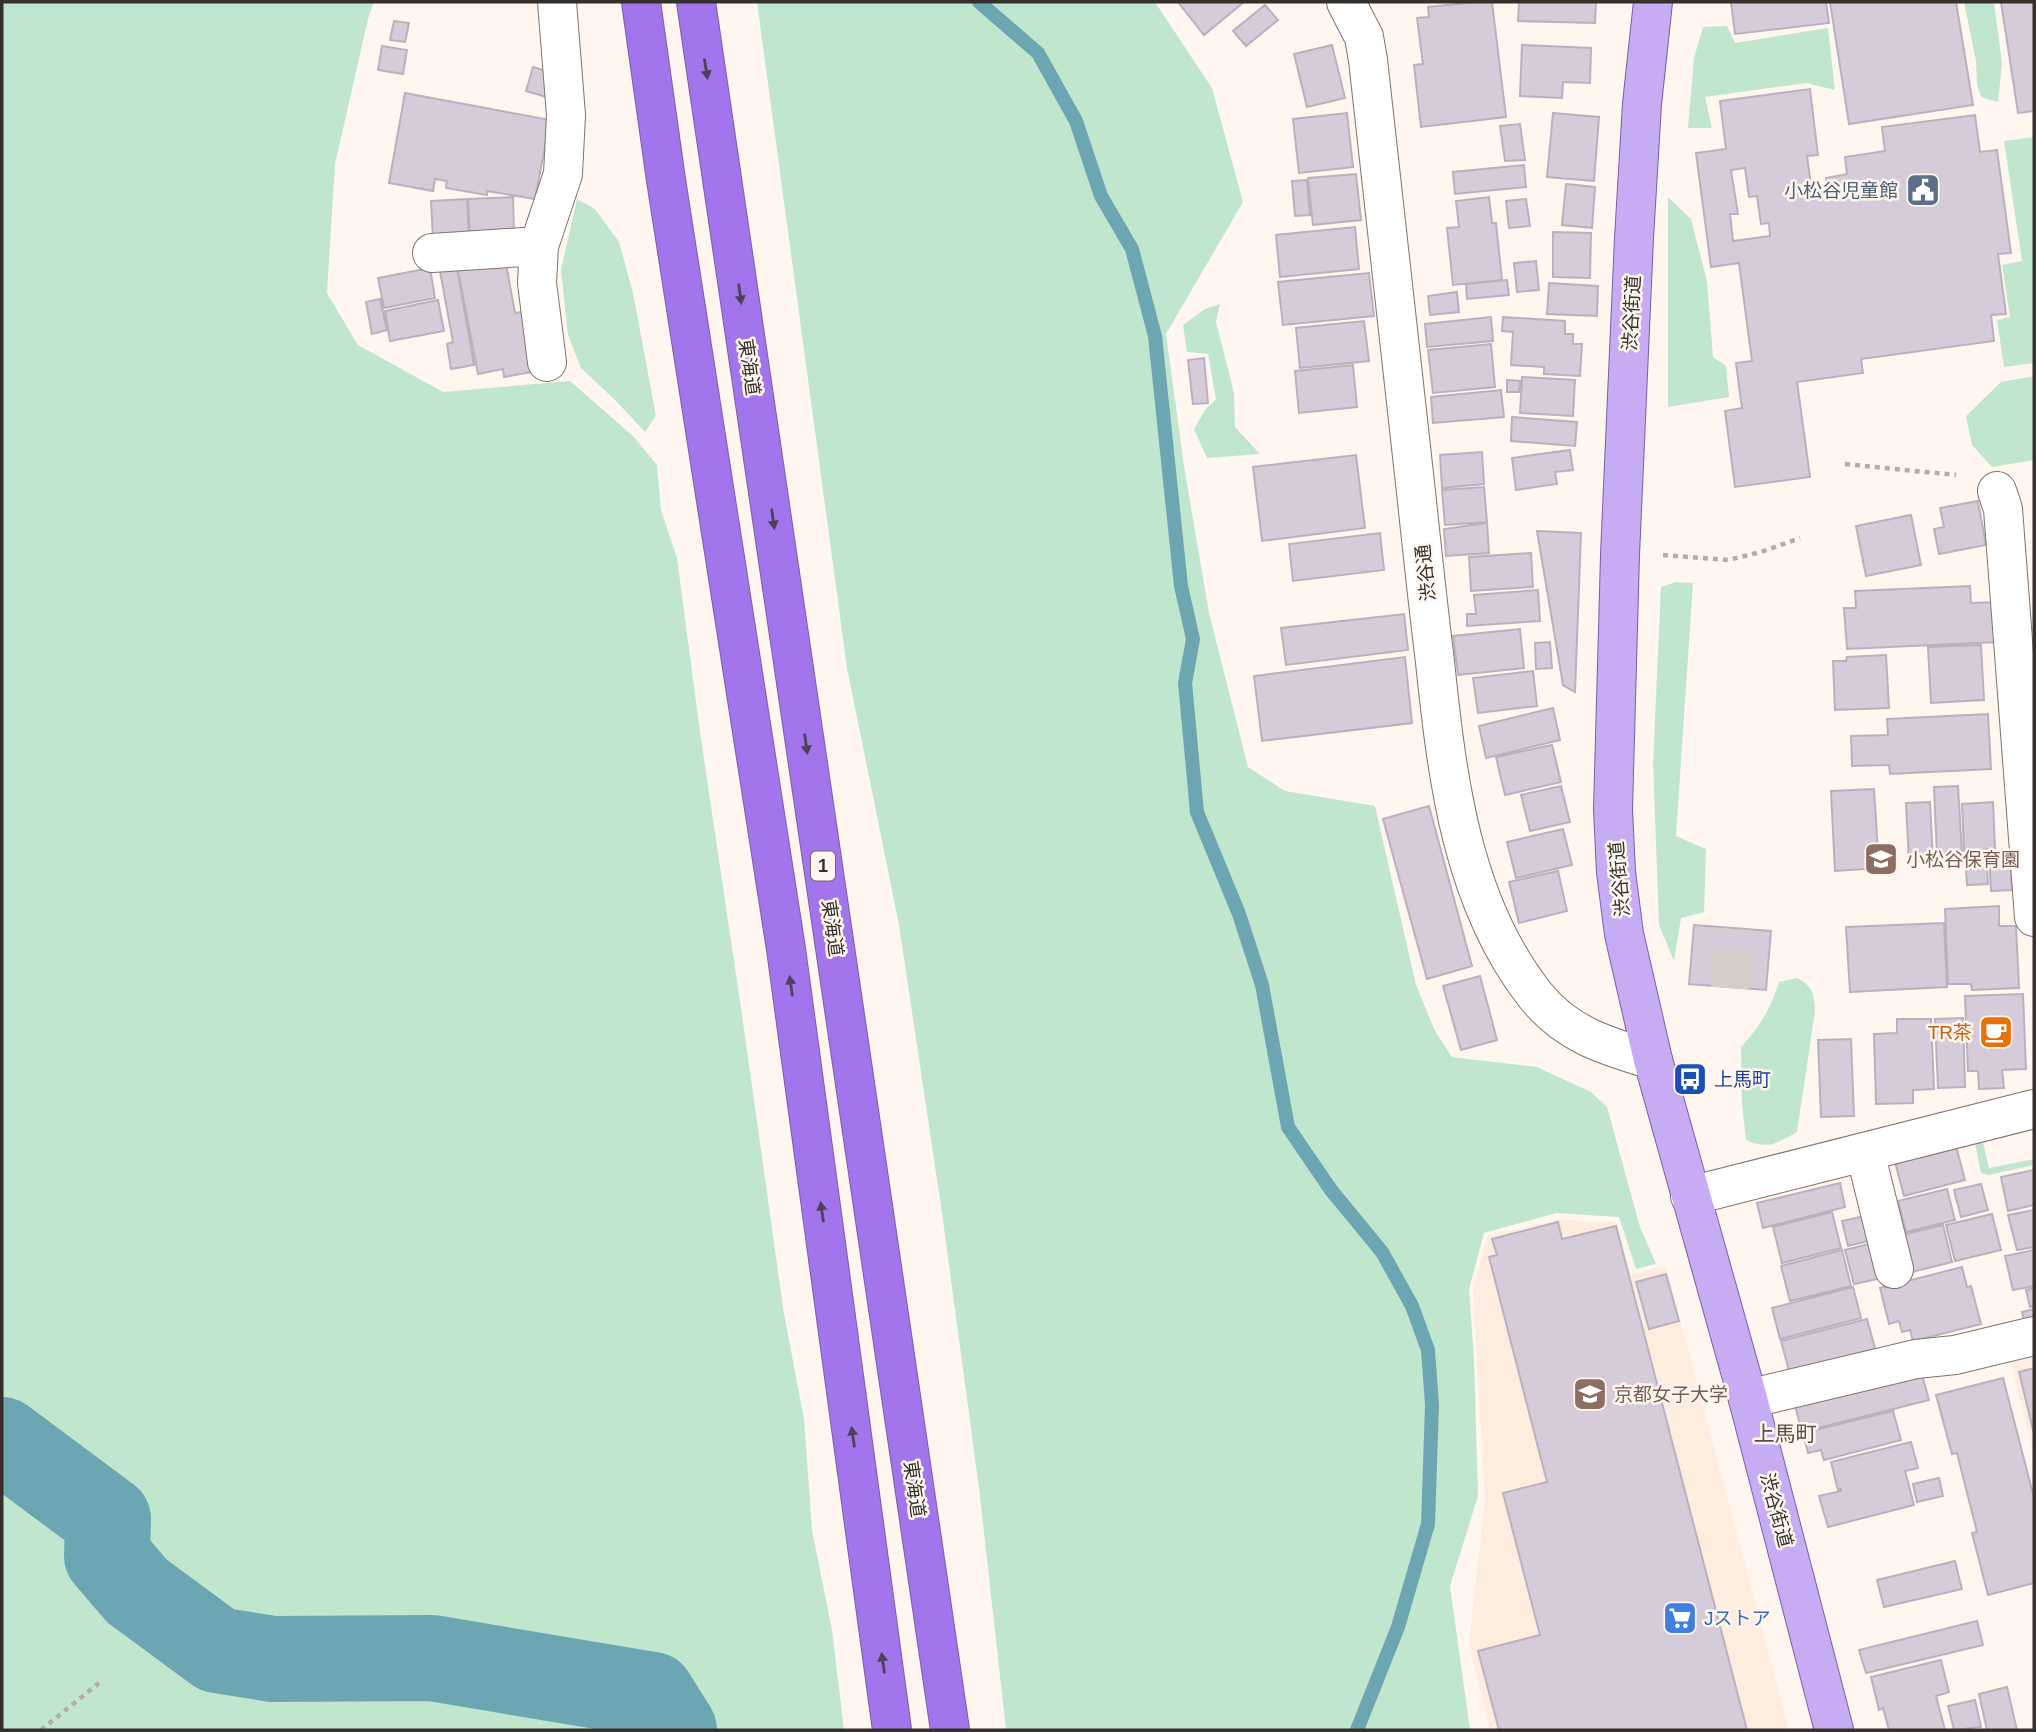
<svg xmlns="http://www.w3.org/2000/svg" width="2036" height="1732" font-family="Arial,'Noto Sans JP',sans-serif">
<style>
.built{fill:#fdeddf}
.green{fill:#c0e7ce}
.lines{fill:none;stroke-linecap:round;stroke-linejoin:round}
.stream{stroke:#6da6b3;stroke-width:14}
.river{stroke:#6da6b3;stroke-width:86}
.building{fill:#d6cbd9;stroke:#bab0be;stroke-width:2;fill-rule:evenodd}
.minor-tunnel{stroke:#d7cec8;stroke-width:38;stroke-dasharray:38 19;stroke-linecap:butt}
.minor-casing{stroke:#807469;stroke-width:40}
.major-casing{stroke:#7c5da8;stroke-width:40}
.highway-casing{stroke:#7c5da8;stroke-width:40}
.path{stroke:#b4aca6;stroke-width:4.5;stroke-dasharray:5 5;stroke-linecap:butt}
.minor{stroke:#fff;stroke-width:38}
.major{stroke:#c7acf4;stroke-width:38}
.highway{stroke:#a275ec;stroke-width:38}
.oneway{fill:#50415b}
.labels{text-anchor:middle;stroke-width:5;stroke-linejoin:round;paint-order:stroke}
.shield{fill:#fff6ef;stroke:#726b66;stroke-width:2}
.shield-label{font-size:18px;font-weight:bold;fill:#35302b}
.service-label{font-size:19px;fill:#4e5e75;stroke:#fff6ef;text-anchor:end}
.street-label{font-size:19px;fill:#35302b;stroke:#fff6ef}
.education-label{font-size:19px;fill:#785e54;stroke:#fff6ef;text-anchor:start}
.food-label{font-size:19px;fill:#c56008;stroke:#fff6ef;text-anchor:end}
.transit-label{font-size:19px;fill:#164399;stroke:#fff6ef;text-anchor:start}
.shop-label{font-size:19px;fill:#366cbe;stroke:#fff6ef;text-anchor:start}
.neighbourhood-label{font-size:21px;fill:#5b4f45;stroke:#fff6ef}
</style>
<rect width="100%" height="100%" fill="#fff6ef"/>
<path class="built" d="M1558 1220 1616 1222 1631 1274 1666 1266 1789 1730H1490L1469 1643 1485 1500 1473 1289 1488 1235Z
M2034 1350V1455L2009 1355Z"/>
<path class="green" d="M2 2H374L368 19 335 164 327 293 358 345 443 392 570 381 633 436 657 465 661 510 677 558 700 732 741 1008 784 1314 804 1419 812 1530 832 1630 844 1730H2Z
M757 2H1155L1212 88 1243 202 1166 334 1184 466 1209 613 1248 767 1285 791 1375 806 1416 985 1435 1031 1452 1057 1537 1067 1591 1092 1607 1107 1640 1227 1656 1264 1636 1269 1619 1217 1556 1213 1484 1233 1469 1289 1474 1360 1478 1496 1450 1586 1470 1730H1006L979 1488 942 1213 899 925 847 668Z
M1964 2H1994L2002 64 1998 102 1981 97 1977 84 1976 61Z
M1727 26 1735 43 1828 28 1835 90 1806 83 1705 97 1712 128H1688L1694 58 1703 27Z
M2034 137V363L2004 367 1997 320 2010 317 2002 265 2022 261 2004 141Z
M1668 197 1691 219 1707 281 1713 357 1726 366 1729 397 1668 407Z
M577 199 595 209 619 242 633 293 656 416 645 432 617 402 581 368 568 335 561 270Z
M1220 304 1216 322 1234 393 1235 427 1260 454 1207 458 1194 429 1205 410 1216 399 1208 354 1187 352 1183 325 1205 309Z
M2034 376V460L1992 467 1972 445 1966 416 2001 382Z
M1676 582 1693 583 1676 836 1706 849 1704 912 1681 918 1674 961 1659 925 1653 763 1661 587Z
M1797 978C1813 986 1814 994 1815 1011L1797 1132C1777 1143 1769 1150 1746 1140L1742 1104 1741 1047C1761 1025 1770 1010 1779 982Z
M1982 1137 1989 1168 2034 1159V1165L1989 1175 1981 1173 1974 1138Z"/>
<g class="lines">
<path class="stream" d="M979 2 1038 53 1076 121 1101 196 1132 249 1155 336 1181 586 1193 639 1185 683 1197 812 1239 914 1262 985 1288 1127 1331 1190 1382 1252 1412 1306 1428 1350 1432 1405 1428 1524 1398 1627 1357 1730"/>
<path class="river" d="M2 1440 108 1519 107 1556 137 1591 217 1650 273 1659 432 1658 652 1695 674 1730"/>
</g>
<path class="building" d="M1178 2H1244L1204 35Z
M1477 2H1492L1506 117 1421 127 1414 65 1423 64 1417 18 1429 17 1428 7Z
M1519 2H1596L1595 23 1518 21Z
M1731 2H1826L1829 23 1735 34Z
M1830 2H1956L1973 105 1849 124Z
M2001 2H2034V111L2018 113Z
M1265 5 1278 20 1246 46 1233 31Z
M394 21 409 23 405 42 390 40Z
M1332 45 1345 98 1307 107 1294 54Z
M1522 45 1591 48 1590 83 1563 82 1562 98 1520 96Z
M382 46 407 50 403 74 378 70Z
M533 67 556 74V100L526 91Z
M1810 89 1818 155 1807 156 1813 199 1829 197 1826 178 1847 174 1845 157 1885 151 1882 127 1975 115 1980 152 1997 150 2011 253 1998 254 2006 314 1991 315 1994 341 1861 359 1863 373 1797 382 1810 477 1735 487 1725 411 1742 408 1736 363 1752 361 1739 263 1711 267 1696 153 1726 149 1720 101ZM1745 168 1749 197 1757 196 1761 224 1769 223 1770 236 1733 241 1730 214H1738L1731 170Z
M405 93 550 120 535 199 487 191V195L446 188 447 181 435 179 433 191 389 183Z
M1347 113 1353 167 1299 173 1293 119Z
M1553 113 1599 117 1594 181 1547 177Z
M1520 124 1525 160 1505 161 1500 126Z
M1524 165 1526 187 1455 194 1453 172Z
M1356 174 1361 220 1313 225 1308 178Z
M1307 180 1310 215 1295 216 1292 181Z
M1566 184 1595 187 1592 228 1562 225Z
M513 197 514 235 470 237 468 199Z
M1489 197 1492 223H1496L1502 280 1453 285 1447 228 1459 227 1456 201Z
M467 199 469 236 433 238 431 201Z
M1526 199 1530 226 1509 228 1506 201Z
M1355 227 1359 269 1280 277 1276 235Z
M1553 232 1591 233 1590 278 1553 277Z
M505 258 515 313 522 312 532 372 504 377 503 369 478 374 457 266Z
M1536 261 1539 290 1517 292 1514 263Z
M430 268 435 298 384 308 378 278Z
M457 268 474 365 451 369 447 344 453 342 440 271Z
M1369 273 1374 316 1283 325 1278 282Z
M1507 280 1509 295 1467 299 1466 284Z
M1549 283 1598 286 1597 316 1547 314Z
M1457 292 1459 312 1430 315 1428 296Z
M380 299 387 330 372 334 366 302Z
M438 300 444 331 390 341 385 311Z
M1491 317 1493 341 1427 347 1425 324Z
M1503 317 1565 321V334H1573V344H1582L1580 376 1544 374V367L1511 365 1513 332 1502 331Z
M1364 321 1369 361 1300 368 1296 328Z
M1491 344 1495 387 1433 393 1428 350Z
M1204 358 1208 403 1193 404 1188 360Z
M1353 365 1357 407 1299 413 1295 371Z
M1522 377 1575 380 1573 416 1520 413Z
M1507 380 1520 381 1519 392H1507Z
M1501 390 1504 417 1433 423 1431 397Z
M1512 417 1577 422 1575 446 1511 441Z
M1570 450 1573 470 1555 472 1557 484 1516 490 1512 458Z
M1482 452 1484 484 1442 488 1440 455Z
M1356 455 1365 528 1262 541 1253 467Z
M1484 487 1487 522 1445 525 1442 490Z
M1978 501 1986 545 1939 554 1934 529 1944 527 1940 508Z
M1911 515 1921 565 1866 576 1856 526Z
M1487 523 1489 553 1446 556 1444 529Z
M1537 531 1581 533 1575 692 1563 685Z
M1380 533 1384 570 1293 581 1289 544Z
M1531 553 1533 587 1471 591 1469 557Z
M1970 586 1971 603 1996 602 1998 642 1847 649 1844 608H1856L1855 591Z
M1538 590 1540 621 1467 626V614H1476L1474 595Z
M1404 614 1408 650 1286 665 1281 628Z
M1520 629 1524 668 1458 675 1453 636Z
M1550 642 1552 668 1536 669 1535 643Z
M1981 645 1984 700 1931 703 1928 647Z
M1886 655 1889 708 1835 710 1833 661H1846L1847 657Z
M1405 657 1412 723 1262 741 1254 676Z
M1533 671 1537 706 1478 713 1473 678Z
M1553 708 1560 740 1486 758 1479 726Z
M1988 714 1991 769 1890 774 1889 765 1852 766 1851 736 1888 735 1887 719Z
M1552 745 1561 782 1505 795 1496 757Z
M1561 786 1570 822 1530 831 1521 795Z
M1958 786 1962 854 1937 856 1934 787Z
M1874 789 1879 868 1835 871 1831 791Z
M1930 802 1933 860 1909 862 1906 803Z
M1993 802 1995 849 1964 851 1962 804Z
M1429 806 1472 966 1427 979 1383 819Z
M1563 829 1572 865 1516 878 1507 842Z
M2010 854 2012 890 1991 891 1989 855Z
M1987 868 1988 884 1967 885 1966 869Z
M1558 871 1567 911 1519 923 1509 882Z
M1999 906V926H2016L2019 988 1972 990 1971 984H1948L1945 909Z
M1944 923 1947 987 1850 992 1846 927Z
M1694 925 1771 931 1766 990 1689 984Z
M1480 976 1497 1040 1461 1050 1443 986Z
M2023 994 2026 1069 2002 1070 2004 1088 1979 1089 1978 1071H1968L1965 996Z
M1963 1018 1965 1087 1938 1088 1935 1019Z
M1897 1019H1931L1934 1089 1913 1090V1103L1876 1104 1874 1034 1897 1033Z
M1851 1039 1854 1116 1821 1117 1818 1040Z
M1956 1146 1965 1180 1904 1196 1895 1162Z
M2034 1170V1205L2008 1211 2001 1177Z
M1840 1183 1845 1207 1763 1228 1757 1203Z
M1981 1184 1988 1210 1961 1217 1954 1190Z
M1947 1189 1955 1220 1906 1232 1898 1201Z
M2034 1210V1247L2017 1250 2008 1215Z
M1832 1212 1841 1248 1782 1263 1773 1227Z
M1992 1214 2001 1250 1955 1261 1946 1225Z
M1865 1216 1872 1240 1848 1246 1842 1221Z
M1558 1222 1562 1239 1616 1226 1747 1730H1499L1478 1651 1540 1635 1503 1493 1547 1482 1489 1257 1497 1255 1492 1239Z
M1943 1225 1952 1262 1908 1273 1898 1236Z
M1873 1243 1882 1278 1854 1284 1845 1250Z
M1842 1250 1851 1286 1790 1301 1781 1266Z
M2034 1250V1286L2013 1290 2005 1256Z
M1962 1267 1967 1287 1971 1286 1981 1324 1913 1341 1910 1330 1902 1332 1899 1321 1889 1324 1880 1288Z
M1666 1274 1679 1321 1649 1329 1636 1282Z
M1853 1287 1861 1318 1780 1339 1772 1308Z
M2034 1288V1306L2030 1307 2026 1290Z
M2034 1309V1323L2025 1325 2022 1312Z
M1867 1319 1876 1352 1790 1374 1781 1341Z
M2034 1368V1434L2019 1372Z
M1922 1375 1929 1400 1802 1432 1794 1402Z
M2003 1378 2034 1498V1583L1988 1595 1972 1533 1977 1532 1957 1453 1952 1454 1936 1395Z
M1893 1411 1901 1440 1824 1460 1821 1450 1808 1453 1803 1433Z
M1911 1442 1918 1468 1905 1471 1914 1505 1828 1527 1819 1496 1841 1491V1489L1838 1490 1831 1462Z
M1939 1478 1943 1496 1917 1502 1913 1484Z
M1955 1561 1962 1589 1884 1607 1877 1580Z
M1977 1621 1983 1645 1866 1673 1859 1650Z
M1941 1660 1949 1692 1936 1696 1945 1730H1889L1883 1708 1879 1710 1871 1677Z
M2007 1687 2017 1730H1987L1979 1694Z
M1975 1700 1981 1727 1954 1730 1948 1706Z"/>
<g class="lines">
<path class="minor-tunnel" d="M1730 988 1734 929"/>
<g class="minor-casing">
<path id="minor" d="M1346 2 1364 37 1368 60C1384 204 1400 348 1416 492 1422 549 1428 605 1435 662 1447 776 1461 901 1535 995 1567 1035 1606 1046 1653 1060
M539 246 537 283 547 362
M432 253 539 246 563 174 566 115 557 2
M1997 491 2003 509 2034 917
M1865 1152 1894 1269
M1690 1196 2034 1109
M1748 1399 1916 1359 1955 1355 2034 1336"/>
</g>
<g class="major-casing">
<path id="major" d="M1653 2 1642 104 1634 238 1620 555 1613 810 1616 872 1624 934 1653 1060 1748 1399 1834 1730"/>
</g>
<g class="highway-casing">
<path id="highway" d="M641 2 666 180 786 949 892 1730
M696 2 950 1730"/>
</g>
<path class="path" d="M1845 464 1956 475
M1663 555 1728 560 1761 552 1800 538
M41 1730 99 1683"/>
<use href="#minor" class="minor"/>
<use href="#major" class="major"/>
<use href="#highway" class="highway"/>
</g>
<defs><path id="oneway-solid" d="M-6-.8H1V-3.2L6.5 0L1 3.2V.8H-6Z" transform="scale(1.75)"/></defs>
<g class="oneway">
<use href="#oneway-solid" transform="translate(706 69) rotate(81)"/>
<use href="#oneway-solid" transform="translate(740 294) rotate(82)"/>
<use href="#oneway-solid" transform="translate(773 519) rotate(82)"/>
<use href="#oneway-solid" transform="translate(806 744) rotate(82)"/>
<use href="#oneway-solid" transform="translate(791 986) rotate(-98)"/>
<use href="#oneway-solid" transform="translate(822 1212) rotate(-98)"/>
<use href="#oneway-solid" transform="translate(853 1437) rotate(-98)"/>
<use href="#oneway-solid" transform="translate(883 1663) rotate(-98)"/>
</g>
<defs>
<g id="civic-square" transform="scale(1.75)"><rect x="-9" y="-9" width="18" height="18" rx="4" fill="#5c6f8a" stroke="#fff6ef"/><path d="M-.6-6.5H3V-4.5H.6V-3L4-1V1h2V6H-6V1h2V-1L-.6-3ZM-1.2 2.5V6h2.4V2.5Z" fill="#fff"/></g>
<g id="school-square" transform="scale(1.75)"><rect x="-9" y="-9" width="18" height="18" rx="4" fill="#8d6e63" stroke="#fff6ef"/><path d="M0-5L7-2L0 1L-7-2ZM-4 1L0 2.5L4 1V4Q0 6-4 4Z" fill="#fff"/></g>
<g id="cafe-square" transform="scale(1.75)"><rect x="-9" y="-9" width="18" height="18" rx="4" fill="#e8710a" stroke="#fff6ef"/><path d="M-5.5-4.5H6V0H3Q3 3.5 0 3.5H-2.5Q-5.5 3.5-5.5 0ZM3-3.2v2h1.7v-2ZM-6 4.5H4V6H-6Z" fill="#fff"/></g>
<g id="bus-square" transform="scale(1.75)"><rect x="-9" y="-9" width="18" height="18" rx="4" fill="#1a4fb4" stroke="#fff6ef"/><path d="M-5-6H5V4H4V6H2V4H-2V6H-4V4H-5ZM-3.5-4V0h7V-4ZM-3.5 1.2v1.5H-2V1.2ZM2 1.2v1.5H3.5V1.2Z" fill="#fff"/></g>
<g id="university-square" transform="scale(1.75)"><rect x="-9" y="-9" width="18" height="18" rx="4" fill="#8d6e63" stroke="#fff6ef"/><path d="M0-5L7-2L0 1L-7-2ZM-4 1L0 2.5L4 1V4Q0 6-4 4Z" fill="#fff"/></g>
<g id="supermarket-square" transform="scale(1.75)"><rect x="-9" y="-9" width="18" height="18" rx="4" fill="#3f7fe0" stroke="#fff6ef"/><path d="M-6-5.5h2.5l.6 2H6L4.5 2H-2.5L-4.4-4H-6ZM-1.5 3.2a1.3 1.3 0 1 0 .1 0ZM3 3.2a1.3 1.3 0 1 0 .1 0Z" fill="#fff"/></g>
</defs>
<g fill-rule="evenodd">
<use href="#civic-square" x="1923" y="190"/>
<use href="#school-square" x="1881" y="859"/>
<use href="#cafe-square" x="1996" y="1032"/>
<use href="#bus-square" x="1690" y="1079"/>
<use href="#university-square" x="1590" y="1394"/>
<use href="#supermarket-square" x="1680" y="1618"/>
</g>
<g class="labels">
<rect class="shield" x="811" y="851.5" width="24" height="29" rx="5"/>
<g class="shield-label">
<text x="823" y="872">1</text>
</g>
<g class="service-label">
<text x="1898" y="197">小松谷児童館</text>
</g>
<g class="street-label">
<text transform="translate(1631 313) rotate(-87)" y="7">渋谷街道</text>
<text transform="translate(750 367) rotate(82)" y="7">東海道</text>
<text transform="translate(1425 573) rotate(-96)" y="7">渋谷通</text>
<text transform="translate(1619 879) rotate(-95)" y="7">渋谷街道</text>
<text transform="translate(833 928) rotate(82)" y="7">東海道</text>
<text transform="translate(915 1489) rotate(82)" y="7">東海道</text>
<text transform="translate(1777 1510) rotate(75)" y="7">渋谷街道</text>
</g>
<g class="education-label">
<text x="1906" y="866">小松谷保育園</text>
<text x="1614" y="1401">京都女子大学</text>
</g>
<g class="food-label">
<text x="1972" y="1039">TR茶</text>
</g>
<g class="transit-label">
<text x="1714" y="1086">上馬町</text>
</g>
<g class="shop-label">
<text x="1704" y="1625">Jストア</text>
</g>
<g class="neighbourhood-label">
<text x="1785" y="1441">上馬町</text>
</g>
</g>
<rect width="2036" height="1732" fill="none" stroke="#35302b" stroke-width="7"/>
</svg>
